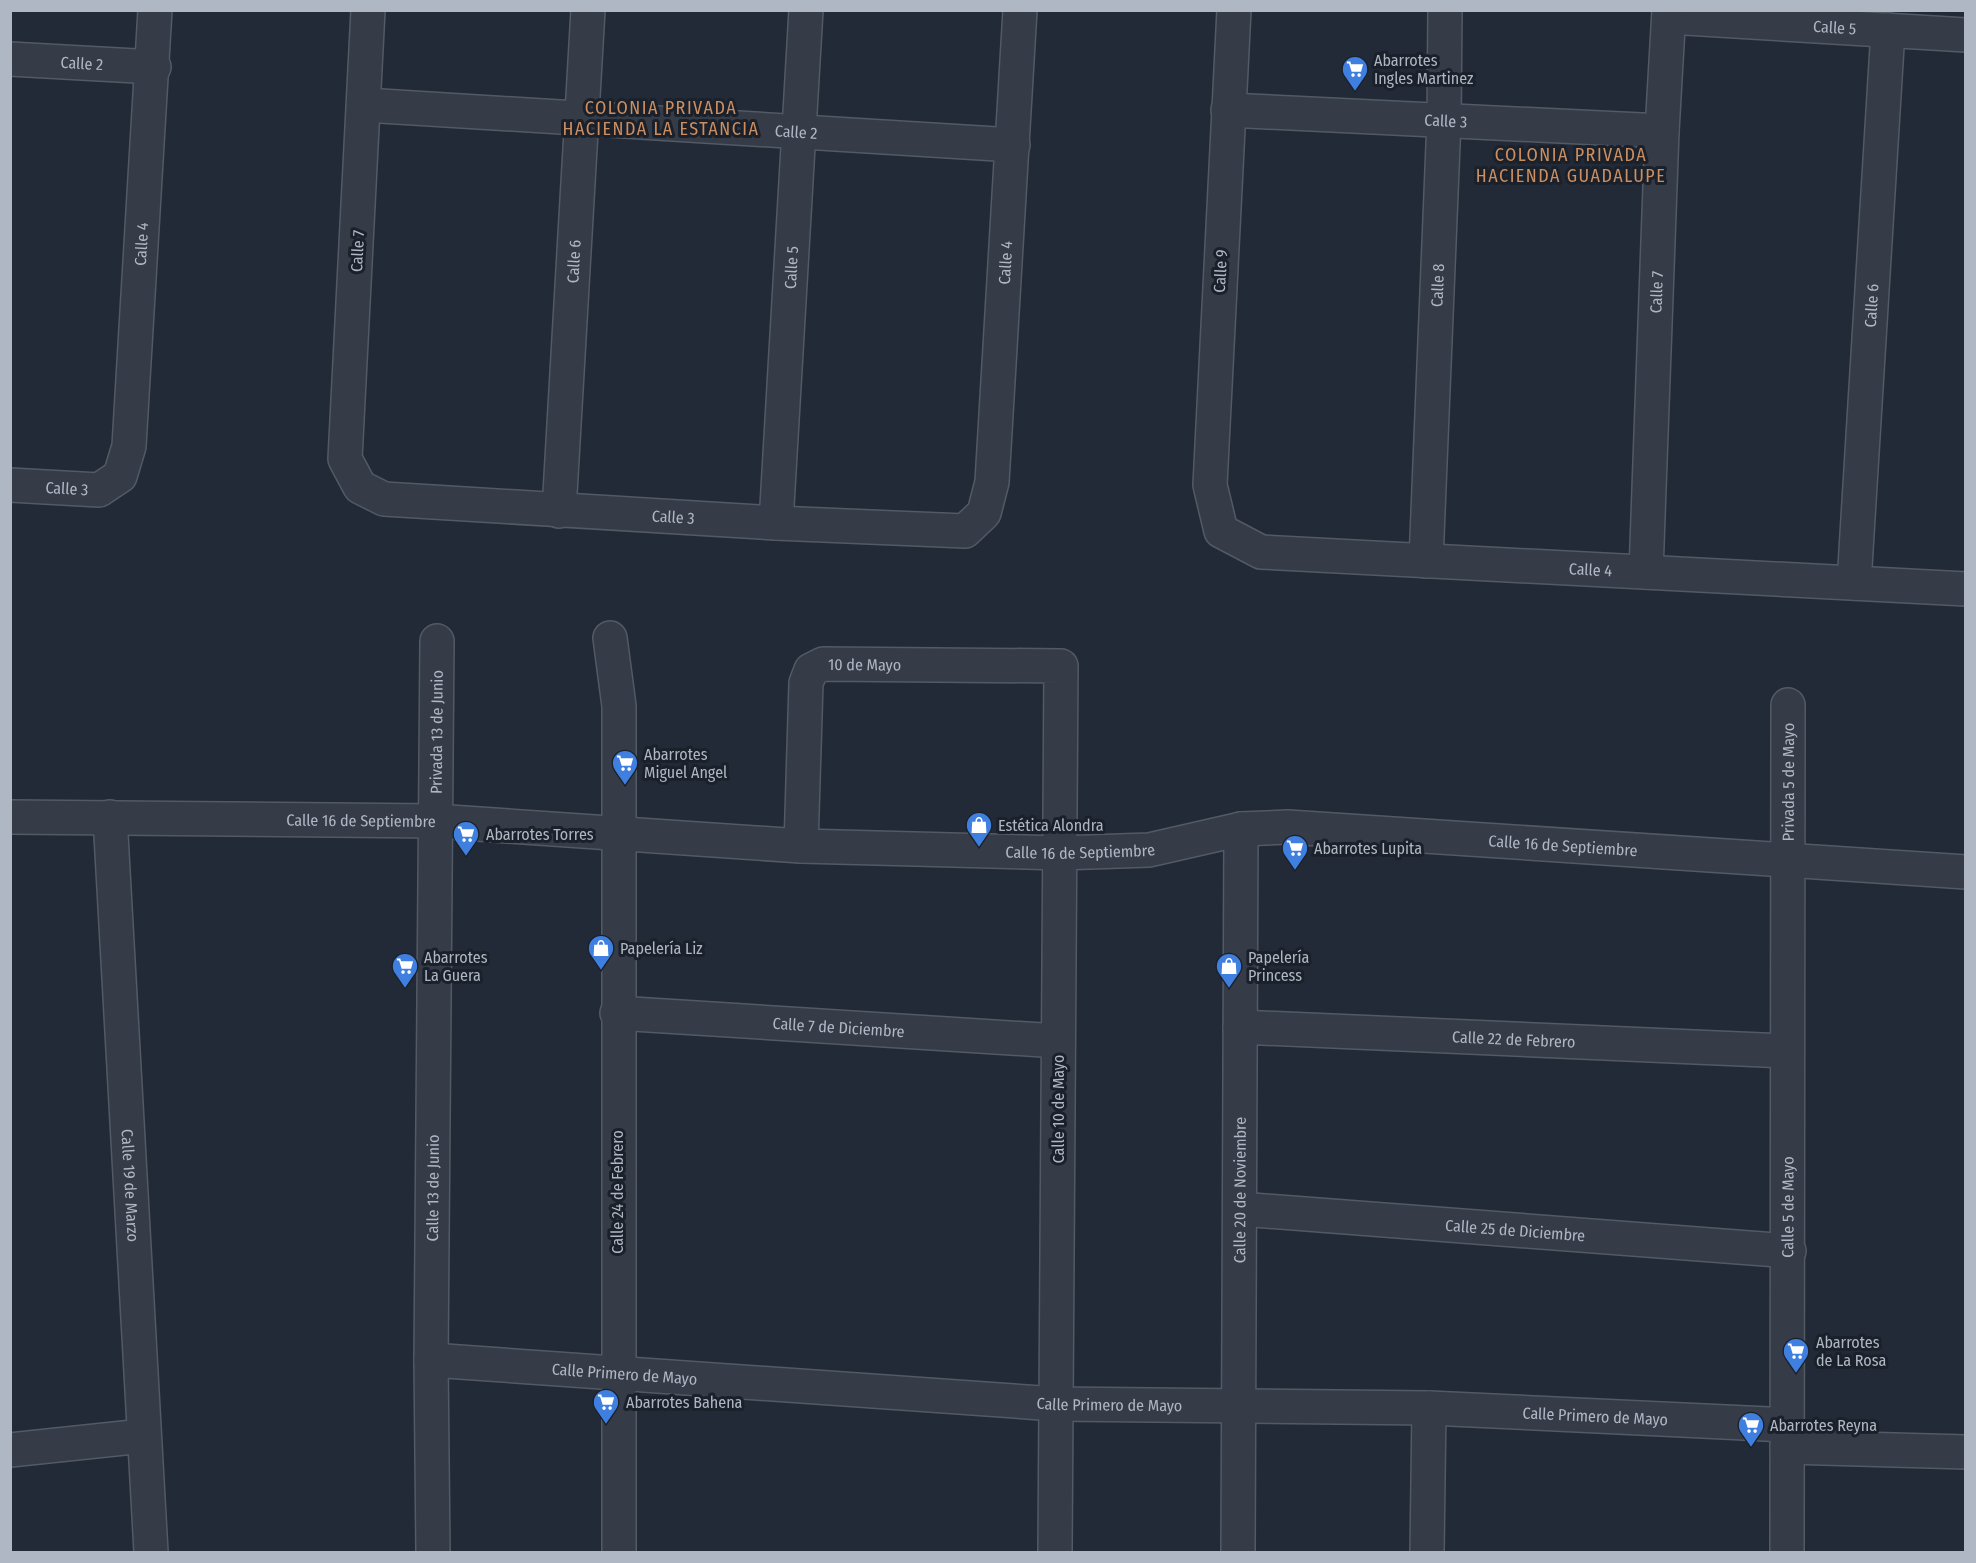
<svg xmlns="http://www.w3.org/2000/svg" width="1976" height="1563" font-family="'Fira Sans Condensed',sans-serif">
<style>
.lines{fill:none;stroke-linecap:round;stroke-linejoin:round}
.minor-casing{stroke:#525a65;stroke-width:36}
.minor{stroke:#353c47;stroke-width:33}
.labels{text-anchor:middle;stroke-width:6;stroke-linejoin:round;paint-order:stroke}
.street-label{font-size:16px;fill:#afb7c4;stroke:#1a212b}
.poi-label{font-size:16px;fill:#afb7c4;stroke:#1a212b;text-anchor:start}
.neighbourhood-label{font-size:18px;letter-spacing:1.5px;fill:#cd8f61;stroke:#1a212b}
</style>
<rect width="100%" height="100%" fill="#212a36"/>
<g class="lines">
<g class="minor-casing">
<g id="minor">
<path id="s1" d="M368 10 345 459 360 487 384 499 776 523 965 531 984 513 992 482 1020 10"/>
<path id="s2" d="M1234 10 1210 485 1221 531 1261 552 1966 589"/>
<path id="s3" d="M1669 17 1966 35"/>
<path id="s4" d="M10 59 154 67"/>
<path id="s5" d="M365 105 1013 145"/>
<path id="s6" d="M1228 110 1662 131"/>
<path id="s7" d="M10 485 99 490 120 476 129 446 155 10"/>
<path id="s8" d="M559 511 588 10"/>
<path id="s9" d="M776 523 806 10"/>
<path id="s10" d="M1426 561 1444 120 1445 10"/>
<path id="s11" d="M1646 572 1662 131 1669 10"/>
<path id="s12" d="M1854 583 1888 30"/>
<path d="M610 638 619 706V1552"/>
<path id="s13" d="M10 817 435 821 801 846 1060 853 1149 850 1241 829 1288 827 1966 872"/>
<path id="s14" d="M110 817 151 1552"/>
<path id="s15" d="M801 846 806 683 811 670 823 664 1061 666 1055 1552"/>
<path id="s16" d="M617 1013 1058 1041"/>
<path id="s17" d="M1240 1027 1787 1051"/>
<path id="s18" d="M1240 1209 1789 1251"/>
<path id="s19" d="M431 1360 1056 1404 1429 1408 1788 1425"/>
<path d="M1787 1447 1966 1452"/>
<path d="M10 1450 143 1436"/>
<path id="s20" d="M433 1552 431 1360 437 641"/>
<path id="s21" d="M1238 1552 1241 829"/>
<path d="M1427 1552 1429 1408"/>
<path id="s22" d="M1787 1552 1788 705"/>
</g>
</g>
<use href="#minor" class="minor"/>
</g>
<defs>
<g id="supermarket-pin" transform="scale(1.35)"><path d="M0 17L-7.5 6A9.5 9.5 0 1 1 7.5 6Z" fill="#3f7fe0" stroke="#1a212b"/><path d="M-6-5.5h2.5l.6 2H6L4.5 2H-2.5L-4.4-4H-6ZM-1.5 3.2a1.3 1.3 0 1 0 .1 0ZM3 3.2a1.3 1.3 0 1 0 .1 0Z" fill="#fff"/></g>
<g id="shop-pin" transform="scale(1.35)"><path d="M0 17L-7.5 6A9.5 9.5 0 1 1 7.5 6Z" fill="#3f7fe0" stroke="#1a212b"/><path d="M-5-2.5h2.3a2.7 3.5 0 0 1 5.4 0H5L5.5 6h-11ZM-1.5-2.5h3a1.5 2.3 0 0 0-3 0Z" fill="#fff"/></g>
</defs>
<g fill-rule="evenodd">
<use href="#supermarket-pin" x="1355" y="69"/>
<use href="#supermarket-pin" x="625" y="763"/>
<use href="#shop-pin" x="979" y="825"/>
<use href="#supermarket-pin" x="466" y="834"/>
<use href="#supermarket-pin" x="1295" y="848"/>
<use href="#shop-pin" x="601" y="948"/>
<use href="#supermarket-pin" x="405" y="966"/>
<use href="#shop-pin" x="1229" y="966"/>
<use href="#supermarket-pin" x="1796" y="1351"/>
<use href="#supermarket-pin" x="606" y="1402"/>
<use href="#supermarket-pin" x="1751" y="1425"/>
</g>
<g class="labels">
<g class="street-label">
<text dy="6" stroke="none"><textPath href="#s3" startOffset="166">Calle 5</textPath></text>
<text dy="6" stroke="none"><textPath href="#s4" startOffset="72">Calle 2</textPath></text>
<text dy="6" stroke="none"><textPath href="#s6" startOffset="218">Calle 3</textPath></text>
<text dy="6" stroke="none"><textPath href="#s5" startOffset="432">Calle 2</textPath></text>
<text dy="6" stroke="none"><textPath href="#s7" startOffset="348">Calle 4</textPath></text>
<text transform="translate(357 251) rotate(-87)" y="6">Calle 7</text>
<text dy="6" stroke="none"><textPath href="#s8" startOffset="250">Calle 6</textPath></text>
<text dy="6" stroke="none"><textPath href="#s1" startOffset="1368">Calle 4</textPath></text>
<text dy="6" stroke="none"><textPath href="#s9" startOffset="256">Calle 5</textPath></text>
<text transform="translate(1220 271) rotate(-87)" y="6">Calle 9</text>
<text dy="6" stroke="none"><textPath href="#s10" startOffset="276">Calle 8</textPath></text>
<text dy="6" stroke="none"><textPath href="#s11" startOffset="280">Calle 7</textPath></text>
<text dy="6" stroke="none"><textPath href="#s12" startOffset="278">Calle 6</textPath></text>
<text dy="6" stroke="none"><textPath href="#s7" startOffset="57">Calle 3</textPath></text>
<text dy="6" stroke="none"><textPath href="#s1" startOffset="798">Calle 3</textPath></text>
<text dy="6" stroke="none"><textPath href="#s2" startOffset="898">Calle 4</textPath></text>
<text dy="6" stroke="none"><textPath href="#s15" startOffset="232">10 de Mayo</textPath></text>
<text dy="6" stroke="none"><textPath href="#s20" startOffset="820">Privada 13 de Junio</textPath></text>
<text dy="6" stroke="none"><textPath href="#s22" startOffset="770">Privada 5 de Mayo</textPath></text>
<text dy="6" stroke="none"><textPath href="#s13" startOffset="351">Calle 16 de Septiembre</textPath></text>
<text dy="6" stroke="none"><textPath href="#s13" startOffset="1557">Calle 16 de Septiembre</textPath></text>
<text dy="6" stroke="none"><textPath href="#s13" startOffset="1071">Calle 16 de Septiembre</textPath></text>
<text dy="6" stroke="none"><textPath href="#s16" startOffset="222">Calle 7 de Diciembre</textPath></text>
<text dy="6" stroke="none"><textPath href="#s17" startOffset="274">Calle 22 de Febrero</textPath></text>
<text transform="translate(1058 1109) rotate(-90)" y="6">Calle 10 de Mayo</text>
<text dy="6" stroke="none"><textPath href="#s14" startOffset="369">Calle 19 de Marzo</textPath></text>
<text dy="6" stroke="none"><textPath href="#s20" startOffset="364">Calle 13 de Junio</textPath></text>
<text dy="6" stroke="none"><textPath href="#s21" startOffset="362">Calle 20 de Noviembre</textPath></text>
<text transform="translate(617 1192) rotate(-90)" y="6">Calle 24 de Febrero</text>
<text dy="6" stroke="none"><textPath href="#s22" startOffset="345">Calle 5 de Mayo</textPath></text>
<text dy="6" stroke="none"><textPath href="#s18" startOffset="276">Calle 25 de Diciembre</textPath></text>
<text dy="6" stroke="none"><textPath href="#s19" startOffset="194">Calle Primero de Mayo</textPath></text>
<text dy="6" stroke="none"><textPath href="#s19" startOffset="680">Calle Primero de Mayo</textPath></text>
<text dy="6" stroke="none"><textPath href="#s19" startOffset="1166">Calle Primero de Mayo</textPath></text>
</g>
<g class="poi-label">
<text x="1374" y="66">Abarrotes<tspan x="1374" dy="18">Ingles Martinez</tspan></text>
<text x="644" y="760">Abarrotes<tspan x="644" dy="18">Miguel Angel</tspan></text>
<text x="998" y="831">Estética Alondra</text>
<text x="486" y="840">Abarrotes Torres</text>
<text x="1314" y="854">Abarrotes Lupita</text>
<text x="620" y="954">Papelería Liz</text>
<text x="424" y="963">Abarrotes<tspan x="424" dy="18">La Guera</tspan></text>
<text x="1248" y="963">Papelería<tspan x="1248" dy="18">Princess</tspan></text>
<text x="1816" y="1348">Abarrotes<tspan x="1816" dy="18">de La Rosa</tspan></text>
<text x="626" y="1408">Abarrotes Bahena</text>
<text x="1770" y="1431">Abarrotes Reyna</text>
</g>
<g class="neighbourhood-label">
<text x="661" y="114">COLONIA PRIVADA<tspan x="661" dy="21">HACIENDA LA ESTANCIA</tspan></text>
<text x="1571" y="161">COLONIA PRIVADA<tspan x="1571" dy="21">HACIENDA GUADALUPE</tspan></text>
</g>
</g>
<rect width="1976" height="1563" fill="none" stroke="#afb7c4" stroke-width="24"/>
</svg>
